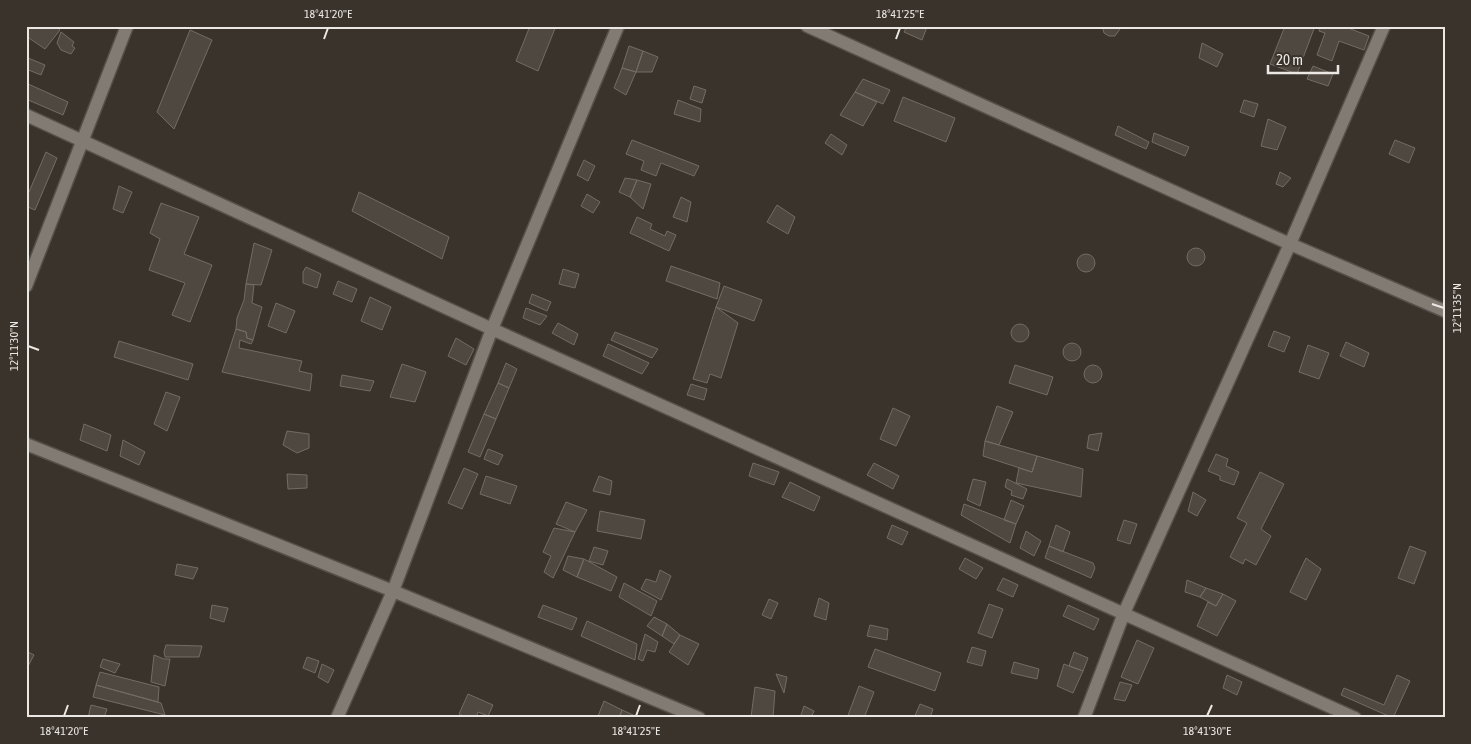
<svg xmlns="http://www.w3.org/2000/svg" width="1471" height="744" font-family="'Asap Condensed',sans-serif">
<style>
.building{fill:#4f4841;stroke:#736c64}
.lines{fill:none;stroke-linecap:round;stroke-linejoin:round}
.minor-casing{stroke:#554f4a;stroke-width:15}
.minor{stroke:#827b73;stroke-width:12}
.ticks{fill:none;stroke:#ebe7e3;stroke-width:2}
.neatline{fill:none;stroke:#ebe7e3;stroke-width:2}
.ticks-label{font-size:12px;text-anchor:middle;fill:#ebe7e3}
</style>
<rect width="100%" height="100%" fill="#39332c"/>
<path class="building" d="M26 26H55L60 30 45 49 26 36Z
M530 26H556L538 71 516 61Z
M907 26H927V27L922 40 904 32Z
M1102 26H1120V29L1115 36H1109L1104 33Z
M1285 26H1315L1297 74 1270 64Z
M1320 26H1343L1369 36 1364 50 1339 41 1332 61 1317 55 1325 33 1319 31Z
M190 30 212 40 174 129 157 112Z
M61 32 74 42 72 46 75 48 71 54 61 50 57 43Z
M1202 43 1223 54 1217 67 1199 58Z
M629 46 643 51 636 72 622 68Z
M643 51 658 57 652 72H636Z
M28 58 45 65 41 75 26 69Z
M1313 66 1333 74 1328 86 1307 79Z
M622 68 636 72 626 95 614 88Z
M863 79 890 90 883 104 855 92Z
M26 83 68 102 63 115 26 99Z
M694 86 706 90 702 103 690 99Z
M855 92 877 102 863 126 840 115Z
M903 97 955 118 946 142 894 121Z
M678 100 701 109 700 122 674 114Z
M1244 100 1258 104 1254 117 1240 112Z
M1268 119 1286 127 1277 150 1261 146Z
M1118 126 1149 142 1146 149 1115 135Z
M1154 133 1189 147 1185 156 1152 142Z
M831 134 847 145 842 155 825 143Z
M632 140 699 166 694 176 661 163 656 176 641 170 644 161 626 154Z
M1395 140 1415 148 1409 163 1389 154Z
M46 152 57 158 35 210 26 206V199Z
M584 160 595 166 588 181 577 175Z
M1280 172 1291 178 1283 187 1276 184Z
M625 178 637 180 630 197 619 192Z
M637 180 651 184 643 209 630 197Z
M119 186 132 192 123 213 113 209Z
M359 192 449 237 442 259 352 211Z
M587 194 600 202 593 213 581 206Z
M681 197 691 202 687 222 673 217Z
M161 203 199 217 184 254 212 265 190 322 172 315 185 283 149 270 160 239 150 233Z
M777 205 795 217 788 234 767 222Z
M637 217 652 224 650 229 665 236 667 231 676 235 669 251 630 233Z
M254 243 272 250 261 285 246 284Z
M1187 257a9 9 0 1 1 18 0a9 9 0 1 1-18 0Z
M1077 263a9 9 0 1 1 18 0a9 9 0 1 1-18 0Z
M671 266 720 283 717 299 666 281Z
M306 267 321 274 317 288 303 283V272Z
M563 269 579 274 575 288 559 284Z
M338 281 357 289 352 302 333 294Z
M246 284 254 285 252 303 262 307 253 340 247 338 246 332 236 329 237 318 244 300Z
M724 286 762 300 754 321 716 307Z
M532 294 551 302 547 311 529 303Z
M370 297 391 307 382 330 361 321Z
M276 303 295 311 286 333 268 326Z
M716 307 738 323 721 378 710 374 707 383 693 379Z
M526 308 547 316 540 325 523 318Z
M558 323 578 334 574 345 552 333Z
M1011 333a9 9 0 1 1 18 0a9 9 0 1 1-18 0Z
M236 329 246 332 247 338 253 340 251 344 240 340 239 348 302 361 299 371 312 374 310 391 222 372Z
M1274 331 1290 337 1284 352 1268 346Z
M615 332 658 349 652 358 611 340Z
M456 338 474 349 466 365 448 356Z
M119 341 193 364 188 380 114 357Z
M1346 342 1369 353 1364 367 1340 356Z
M1063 352a9 9 0 1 1 18 0a9 9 0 1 1-18 0Z
M608 344 649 363 642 374 603 356Z
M1308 345 1329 353 1319 379 1299 372Z
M506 363 517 369 509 388 498 383Z
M402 364 426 372 415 402 390 397Z
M1015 365 1053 377 1047 395 1009 383Z
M1084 374a9 9 0 1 1 18 0a9 9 0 1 1-18 0Z
M342 375 374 381 370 391 340 386Z
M498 383 509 388 496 419 484 414Z
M691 384 707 389 704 400 687 395Z
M166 392 180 397 167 431 154 424Z
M997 406 1013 412 999 445 985 441Z
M893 408 910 416 896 446 880 439Z
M484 414 496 419 480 457 468 452Z
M84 424 111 435 107 451 80 440Z
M287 431 309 434V448L297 453 283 445Z
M1102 433 1098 451 1087 448 1089 435Z
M123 440 145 452 139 465 120 456Z
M985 441 1037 456 1032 472 983 456Z
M488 449 503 455 498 465 484 459Z
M1216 454 1228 459 1226 466 1239 472 1234 485 1220 480V476L1208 471Z
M1037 456 1083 469 1081 497 1016 483 1019 468 1032 472Z
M753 463 779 472 774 485 749 476Z
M874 463 899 476 893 489 867 475Z
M464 468 478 474 462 509 448 503Z
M1260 472 1284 484 1261 529 1271 536 1256 565 1245 559 1243 564 1230 557 1247 523 1237 518Z
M287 474 307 475V488L288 489Z
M486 476 517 486 510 504 480 494Z
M599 476 612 481 610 495 593 491Z
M973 479 986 482 980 506 967 500Z
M1007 479 1027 489 1023 499 1011 495 1012 491 1005 487Z
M790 482 820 497 814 511 782 497Z
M1193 492 1206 500 1197 516 1188 511Z
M1011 500 1024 506 1016 524 1004 520Z
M566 502 587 510 575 532 556 524Z
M964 504 1016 524 1010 543 961 515Z
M600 511 645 520 641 539 597 531Z
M1124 520 1137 524 1130 544 1117 540Z
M892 525 908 532 902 545 887 538Z
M1056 525 1070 532 1063 552 1049 546Z
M554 528 575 532 553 578 544 572 551 556 543 552Z
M1026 531 1041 541 1034 556 1020 548Z
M1049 546 1093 563 1095 568 1091 578 1045 558Z
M1410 546 1426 552 1414 584 1398 578Z
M594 547 608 551 603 565 589 561Z
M568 556 584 559 577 577 563 570Z
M965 558 983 568 976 579 959 569Z
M1306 558 1321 569 1306 600 1290 592Z
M584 559 617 577 611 591 577 577Z
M177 564 198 568 193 579 175 575Z
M660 570 671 576 661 600 641 589 646 579 656 582Z
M1003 578 1018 585 1013 597 997 590Z
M1187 580 1206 588 1200 597 1185 592Z
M624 583 657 601 651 616 619 597Z
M1206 588 1223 594 1216 606 1200 597Z
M1223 594 1236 601 1217 636 1197 626 1208 602 1216 606Z
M819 598 829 603 826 620 814 616Z
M769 599 778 603 771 619 762 615Z
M989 604 1003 609 992 638 978 633Z
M212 605 228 608 224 622 210 618Z
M543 605 577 618 572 630 538 617Z
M1068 605 1099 619 1094 630 1063 616Z
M654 617 667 624 662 636 647 626Z
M587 621 637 644 635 660 581 636Z
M667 624 680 635 674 644 662 636Z
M870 625 888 629 887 640 867 636Z
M645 634 658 642 655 652 647 650 643 661 638 659Z
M680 635 699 644 688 665 669 652Z
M1137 640 1154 648 1138 684 1121 677Z
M166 645 202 646 199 657H165L164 652Z
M972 647 986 651 982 666 967 662Z
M875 649 941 673 935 691 868 667Z
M26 651 34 655 26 670Z
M1074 652 1088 658 1083 671 1069 666Z
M154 655 164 659H170L165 686 151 682Z
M307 657 319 661 315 673 303 668Z
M103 659 120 664 115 673 100 667Z
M1014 662 1039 669 1037 679 1011 673Z
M322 664 334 670 328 683 318 677Z
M1064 664 1083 671 1073 693 1057 686Z
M100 672 159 687 158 702 96 685Z
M776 674 787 677 784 693Z
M1227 675 1242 682 1237 695 1223 688Z
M1397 675 1410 681 1393 718 1341 695 1344 688 1384 705Z
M1120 682 1132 685 1125 701 1114 699Z
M96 685 161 703 165 715 93 697Z
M859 686 874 692 864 718H847Z
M755 687 775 691 773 718 751 717Z
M468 694 493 705 488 716 478 712 476 718H468L459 714Z
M604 701 622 710 619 718H604L598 716Z
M920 704 933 709 930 718H914Z
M91 705 107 709 104 718H88Z
M804 706 814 711 811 718H800Z
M622 710 640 718H619Z"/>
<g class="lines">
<g class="minor-casing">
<path id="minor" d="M807 26 1290 244 1445 311
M26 115 492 329 1355 718
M26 286 127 26
M26 444 393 591 699 718
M337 718 393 591 492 329 618 26
M1084 718 1124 613 1290 244 1384 26"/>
</g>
<use href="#minor" class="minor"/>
</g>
<path class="ticks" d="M324 39 328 28M896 39 900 28M1432 304 1444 308M28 346 39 350M64 716 68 705M636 716 640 705M1207 716 1212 705"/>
<rect width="1471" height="744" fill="none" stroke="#39332c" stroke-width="55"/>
<path d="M1268 65v8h70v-8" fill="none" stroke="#ebe7e3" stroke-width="2.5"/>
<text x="1276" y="65" font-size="15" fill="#ebe7e3" stroke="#39332c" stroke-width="4" paint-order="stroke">20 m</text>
<rect x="28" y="28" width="1416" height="688" class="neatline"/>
<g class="ticks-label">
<text x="328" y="18">18°41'20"E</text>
<text x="900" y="18">18°41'25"E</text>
<text transform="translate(1457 308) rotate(-90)" y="4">12°11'35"N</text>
<text transform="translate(14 346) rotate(-90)" y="4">12°11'30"N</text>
<text x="64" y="735">18°41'20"E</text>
<text x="636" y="735">18°41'25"E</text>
<text x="1207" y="735">18°41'30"E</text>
</g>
</svg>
